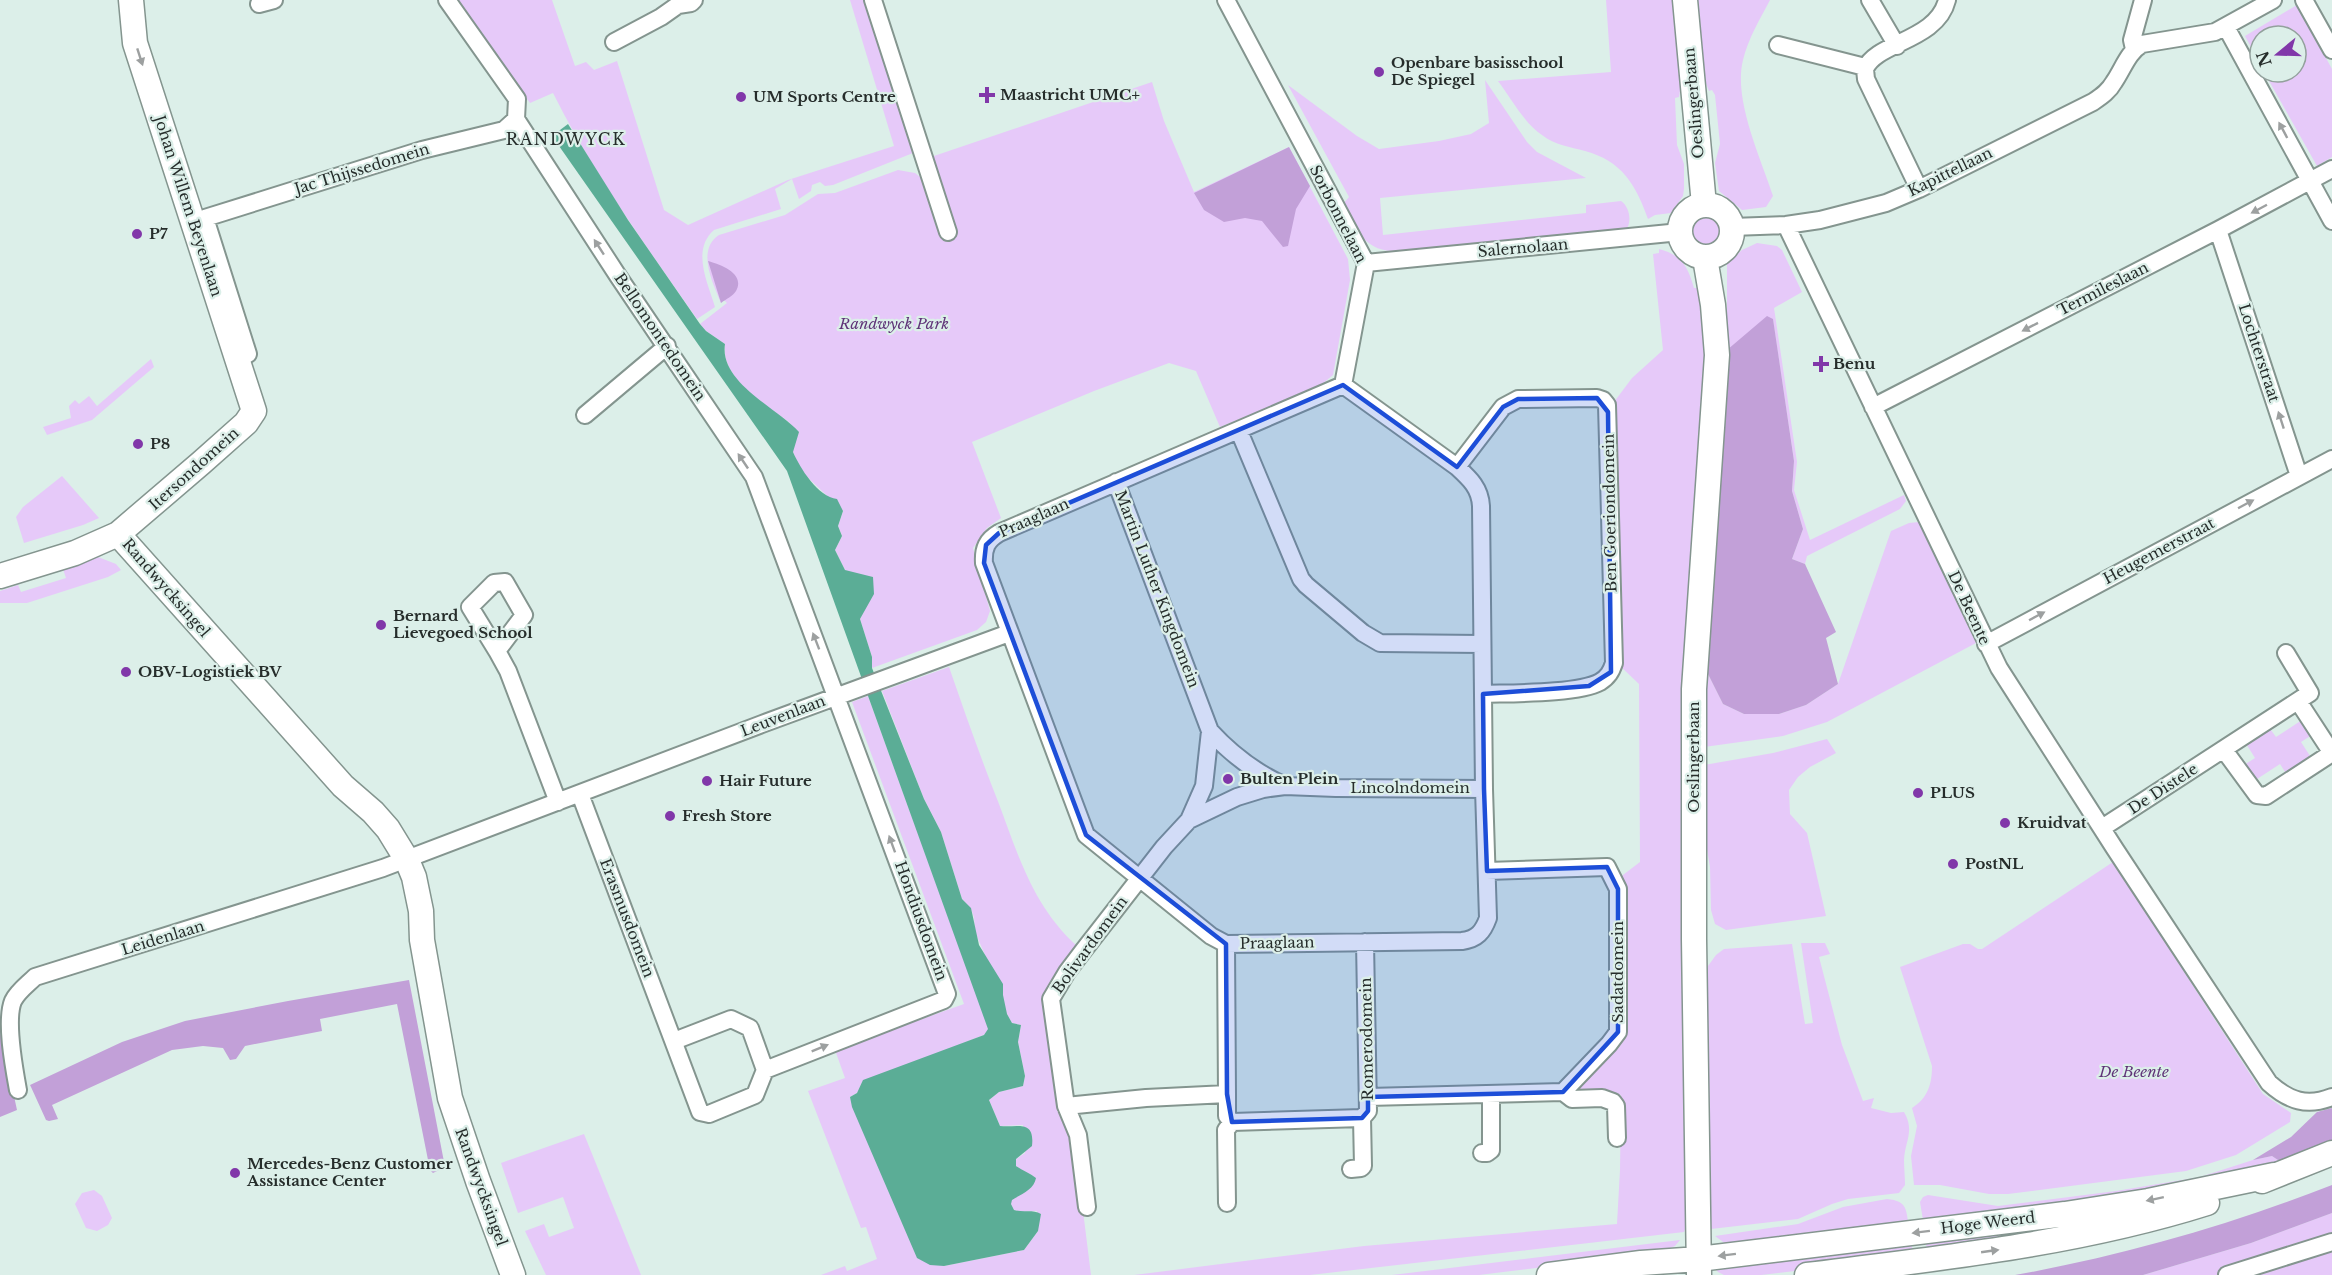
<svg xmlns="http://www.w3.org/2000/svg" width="2332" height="1275" font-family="'Libre Baskerville',serif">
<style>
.green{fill:#e6c9f9;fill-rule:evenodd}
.forest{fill:#c2a0d8}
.water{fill:#5bad96}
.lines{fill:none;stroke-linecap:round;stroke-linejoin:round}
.street-casing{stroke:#84958f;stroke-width:20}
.secondary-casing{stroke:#84958f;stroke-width:27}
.street{stroke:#fff;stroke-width:16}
.secondary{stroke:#fff;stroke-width:24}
.oneway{fill:#9da0a0}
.marked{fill:#1d4ed8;fill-opacity:0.2;stroke:#1d4ed8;stroke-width:4.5;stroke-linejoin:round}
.poi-dot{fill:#8137a9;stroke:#dcefe9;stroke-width:2}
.labels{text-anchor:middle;stroke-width:4.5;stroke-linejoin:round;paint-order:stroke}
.poi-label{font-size:15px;font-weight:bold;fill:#262d2b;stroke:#dcefe9;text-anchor:start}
.street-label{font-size:15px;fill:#262d2b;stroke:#dcefe9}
.park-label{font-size:15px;font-style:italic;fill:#5f3478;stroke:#dcefe9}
.neighbourhood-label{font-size:16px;letter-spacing:1.5px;fill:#262d2b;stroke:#dcefe9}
</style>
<rect width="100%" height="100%" fill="#dcefe9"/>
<path class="green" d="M455 0H552L575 66 586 62 594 70 617 61 664 210 688 225 788 180 894 146 850 0H869L918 151 833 185 825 186 820 182 812 185 811 191 799 199 792 179 775 189 781 209 714 230C691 250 708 283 715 307L697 319C646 246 593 173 553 93L530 103Z
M1606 0H1676L1683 72 1679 97 1675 98 1677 145 1684 164V189L1683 196 1671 213 1655 215 1648 219C1636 185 1622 161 1585 151 1570 147 1555 145 1542 135 1524 123 1511 98 1498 81L1611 72Z
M1694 0H1770C1760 19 1748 39 1743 60 1733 100 1761 158 1773 196L1766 207 1742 210 1719 191 1715 163 1720 144 1715 95 1712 90 1709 91 1700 68Z
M2297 5 2332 69V157L2317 166 2264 72H2296V36H2260V64L2245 36Z
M1485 80 1527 142 1537 152 1586 178 1380 198 1383 235 1586 213V205L1621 201C1630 207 1632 222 1626 230L1392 251C1363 250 1355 226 1343 204L1349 197 1288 85 1357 136 1379 149 1439 141 1471 134 1489 123Z
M1152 82 1164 121 1194 192 1289 147 1348 259 1350 280 1333 375 1321 385 1220 427 1196 371 1169 363 1094 391 972 442 1001 518 987 528 973 548 990 611 986 622 977 630 872 668V657L860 619 865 609 835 550 842 536 838 526 843 511 801 471 793 452 790 423C766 405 720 378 725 344L706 331 700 324 727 303 724 300 721 303C713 283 696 250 719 235L785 215 818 194 835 193 898 170 915 173 924 180 938 171 931 157Z
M1692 232a14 14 0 1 1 28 0a14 14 0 1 1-28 0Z
M1757 243 1777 246 1782 250 1802 292 1774 308 1797 462 1794 490 1810 540 1904 495 1906 501 1900 509 1807 556 1805 564 1792 559 1803 529 1792 491 1794 461 1773 320 1727 350V264L1742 250Z
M1659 249C1682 255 1688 267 1694 288H1699L1705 315 1708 384 1685 726 1681 944 1689 1218 1684 1232 1310 1275H1134L1364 1246 1617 1224 1620 1170 1621 1095 1579 1093 1577 1088 1623 1036 1619 878 1640 862 1639 684 1617 663 1611 406 1632 378 1663 350 1653 254 1659 253Z
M151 359 154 367 92 420 47 435 43 427 71 418 69 406 75 400 79 404 89 396 97 406Z
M62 476 99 518 83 525 24 543 16 517 23 507Z
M1919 522 1976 643 1827 722 1783 736 1704 747 1705 668 1723 704 1744 714H1779L1806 705 1838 684 1891 531 1909 523Z
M98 557 116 564 121 570 108 577 27 603H0V591L18 585 21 592 66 578 62 566Z
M949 667C965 713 981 759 999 804 1019 858 1034 907 1077 946L1044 993 1060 1115 1074 1139 1091 1275H821L845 1266 847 1271 877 1259 866 1227 861 1228 808 1091 845 1078 835 1050 964 1004 852 702 868 696 979 1002 985 955 975 932 974 917 971 909 962 899 941 832 924 799 882 691ZM1007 1014 1012 1023 1021 1025 1018 1042 1025 1076 1023 1086 999 1092 989 1100 1000 1126 1023 1125 1025 1153 1016 1159V1166L1024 1172 1032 1175 1011 1200V1204L1013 1210 1021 1212 1037 1211 1038 1231 1024 1250 944 1266 850 1097 857 1093 862 1083 984 1035Z
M2302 720 2312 735 2301 742 2312 759 2287 775 2280 764 2254 781 2244 765 2255 758 2245 742 2268 726 2276 737Z
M1827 739 1836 753 1810 767 1798 777 1789 790 1790 814 1807 833 1826 916 1726 930 1715 924 1711 910 1710 867 1703 826 1704 765 1773 753Z
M2113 862 2263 1094 2291 1113 2290 1122 2236 1155 2186 1171 2008 1194H1989L1940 1185H1914L1911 1156 1917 1126 1912 1108C1928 1098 1932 1084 1932 1066L1900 967 1963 944H1970L1978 949H1982Z
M1801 943H1825L1830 954 1819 957 1842 1045 1863 1101 1874 1098 1871 1108 1891 1113 1904 1112C1915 1131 1905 1141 1904 1160 1904 1168 1905 1177 1905 1185L1899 1193 1848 1199 1832 1204 1798 1219 1711 1229 1707 1205 1708 966 1716 955 1724 949 1792 944 1805 1024 1813 1023Z
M584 1134 641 1275H546L525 1231 544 1224 549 1237 574 1228 563 1197 518 1213 501 1163Z
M2272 1156 2281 1162 2202 1185 1924 1226 1920 1202 1923 1197 1928 1195 1998 1206 2116 1191 2200 1177 2253 1160Z
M94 1190 102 1196 112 1218 108 1225 97 1231 86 1228 75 1204 82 1193Z
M1887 1199C1908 1201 1906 1210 1909 1228L1726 1244 1715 1236 1798 1224 1843 1207Z
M2332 1213V1275H2143L2251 1243Z
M2120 1214 1928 1256 1925 1237Z
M1911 1239 1913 1257 1761 1275H1724L1718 1272 1713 1266Z
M1680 1240 1675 1246 1657 1253 1479 1275H1392Z"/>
<path class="forest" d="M1289 147 1310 186 1296 209 1288 246 1283 247 1262 221 1245 218 1224 222 1204 210 1194 193Z
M708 261C719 264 746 273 736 291 733 296 726 299 721 303Z
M1767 316 1773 319 1794 461 1792 491 1803 529 1792 559 1805 564 1836 632 1826 638 1838 684 1806 705 1779 714H1744L1723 704 1705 668 1727 350Z
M409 980 445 1167 433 1173 430 1170 397 1004 320 1019 322 1031 245 1046 236 1059 230 1060 223 1048 203 1046 172 1050 52 1105 58 1119 49 1121 46 1120 31 1087 30 1085 122 1042 185 1021 288 1001Z
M0 1032 17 1110 0 1117Z
M2332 1108V1143L2281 1162 2272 1156 2253 1160 2291 1137 2317 1112Z
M2332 1185V1213L2251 1243 2143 1275H2015C2122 1256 2230 1225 2332 1185Z"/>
<path class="water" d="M568 124 628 220 700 324 706 331 725 344C719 382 777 408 799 432L793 452C800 468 818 497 837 499L843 511 838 526 842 536 835 550 845 570 873 577 874 594 860 619 872 657V668L924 799 941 832 962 899 971 908 979 945 1003 984V995L1007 1014 1012 1023 1021 1025 1018 1042 1025 1076 1023 1086 999 1092 989 1100 1000 1126C1017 1128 1035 1119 1032 1146L1016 1159V1166C1023 1171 1030 1173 1036 1178 1034 1190 1021 1194 1012 1200L1011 1204 1014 1210C1023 1213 1033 1209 1041 1214L1038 1231 1024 1250 944 1266 930 1265 917 1258 852 1107 850 1097 857 1093 863 1080 984 1035 988 1029 787 471 552 136Z"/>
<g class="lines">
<g class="street-casing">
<path id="street" d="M447 0 517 99 516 119 618 276 754 477 947 994 944 1000 765 1070
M873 0 948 232
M1226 0 1366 263 1343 385
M1870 0 1897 46
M2304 0 2332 50
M259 4 274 0
M2226 27 2332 221
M614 42 661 17 678 5 691 3 694 0
M1778 45 1865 67
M2134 49 2132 40 2143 0
M1919 189 1866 79 1865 69C1876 42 1937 41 1947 0
M1786 225 1999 668 2115 849 2269 1083C2289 1101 2307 1107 2332 1097
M1732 227 1786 225 1820 220 1886 203 1919 189 2093 102C2102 96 2109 91 2114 82 2123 69 2128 52 2142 44L2215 32 2273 0
M2218 230 2299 476
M1366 263 1680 232
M248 354 205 218 422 150 504 130 516 119
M1343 385 1457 467C1470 479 1480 488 1481 506L1484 789 1488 918C1483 932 1477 939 1462 941L1226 944 1211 936 1086 835 984 563C983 548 987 540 999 533Z
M1873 407 2218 230 2332 169
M585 415 667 346
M1239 431 1301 579 1306 585 1363 633 1380 643 1482 644
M1457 467 1503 407 1518 399 1597 398 1603 400 1607 405 1614 663C1611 672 1608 677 1600 682 1578 694 1511 693 1483 694
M1116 482 1210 731C1231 754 1256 773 1285 786
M1986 644 2332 459
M497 651 470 607 494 583 505 582 524 615 497 651 508 671 558 802
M2298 701 2332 753
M1210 731 1204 786 1189 820 1164 847 1083 951 1067 972 1051 999 1066 1106 1146 1098 1227 1094
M2224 750 2257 795 2266 796 2332 753
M580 794 700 1112 709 1114 755 1095 765 1070 750 1028 731 1019 674 1041
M1189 820 1237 797 1263 789 1285 786 1336 788 1484 789
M2102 828 2310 693 2286 653
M1226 944 1227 1094V1116L1232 1122 1362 1118 1368 1111 1365 942
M18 1090C14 1068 5 1021 13 1001 18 991 27 985 35 977L383 868 762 724 1009 633
M1563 1092 1572 1099 1602 1098 1613 1102 1616 1106 1617 1138
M1368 1097 1563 1092 1609 1044 1618 1032V889L1607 867 1487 871
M1066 1106 1078 1135 1087 1207
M1482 1153H1487L1491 1150V1094
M1351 1169 1361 1168 1363 1166 1362 1118
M1227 1203 1226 1130 1232 1122
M2227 1275 2332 1242"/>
</g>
<g class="secondary-casing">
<path id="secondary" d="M1685 0 1704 205
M1680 231a26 26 0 1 1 52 0a26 26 0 1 1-52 0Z
M118 534 343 786 373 812 388 829 407 860 414 877 421 911 422 940 450 1098 478 1181 513 1275
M0 576 75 553 118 534 201 463 246 423 254 411 135 43 131 0
M2262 1181 2332 1153
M1549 1275 1641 1263 1699 1259 2065 1214 2148 1201 2274 1175
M1699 1275 1694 939V689L1717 355 1713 305 1705 258
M1807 1275C1942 1258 2077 1244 2207 1203"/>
</g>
<use href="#street" class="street"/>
<use href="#secondary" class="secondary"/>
</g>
<defs><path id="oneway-solid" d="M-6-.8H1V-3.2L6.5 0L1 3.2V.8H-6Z" transform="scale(1.5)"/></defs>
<g class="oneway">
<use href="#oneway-solid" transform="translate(140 57) rotate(72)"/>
<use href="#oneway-solid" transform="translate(2283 130) rotate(-118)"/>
<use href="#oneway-solid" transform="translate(2259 209) rotate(152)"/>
<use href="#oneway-solid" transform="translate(599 247) rotate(-123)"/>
<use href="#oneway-solid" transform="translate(2030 327) rotate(153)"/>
<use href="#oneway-solid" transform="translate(2281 420) rotate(-108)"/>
<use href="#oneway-solid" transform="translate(743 461) rotate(-124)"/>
<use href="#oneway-solid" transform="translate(2246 504) rotate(-28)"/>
<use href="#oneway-solid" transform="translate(2037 616) rotate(-28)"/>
<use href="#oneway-solid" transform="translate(816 641) rotate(-111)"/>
<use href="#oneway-solid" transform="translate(892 844) rotate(-110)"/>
<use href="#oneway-solid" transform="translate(820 1048) rotate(-22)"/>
<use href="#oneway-solid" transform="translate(2155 1199) rotate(168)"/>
<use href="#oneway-solid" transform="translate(1921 1232) rotate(173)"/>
<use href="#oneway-solid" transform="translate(1990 1251) rotate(-8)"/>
<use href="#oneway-solid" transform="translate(1727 1255) rotate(173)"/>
</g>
<path class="marked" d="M1343 385 1457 467 1503 407 1518 399 1597 398 1608 412 1611 672 1589 686 1483 694 1484 789 1487 871 1607 867 1618 889V1032L1563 1092 1368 1097V1111L1362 1118 1232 1122 1227 1094 1226 944 1086 835 984 563 986 545 999 533Z"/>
<g class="poi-dot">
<circle cx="1379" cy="72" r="6"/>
<path d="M984 86h6v6h6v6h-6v6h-6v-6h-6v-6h6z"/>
<circle cx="741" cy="97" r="6"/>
<circle cx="137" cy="234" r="6"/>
<path d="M1818 355h6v6h6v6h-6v6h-6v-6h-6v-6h6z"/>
<circle cx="138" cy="444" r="6"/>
<circle cx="381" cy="625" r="6"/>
<circle cx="126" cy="672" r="6"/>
<circle cx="1228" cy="779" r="6"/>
<circle cx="707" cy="781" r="6"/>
<circle cx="1918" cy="793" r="6"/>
<circle cx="670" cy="816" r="6"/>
<circle cx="2005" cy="823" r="6"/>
<circle cx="1953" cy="864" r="6"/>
<circle cx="235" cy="1173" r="6"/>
</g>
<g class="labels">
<g class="poi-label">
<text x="1391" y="68">Openbare basisschool<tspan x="1391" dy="17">De Spiegel</tspan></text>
<text x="1000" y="100">Maastricht UMC+</text>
<text x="753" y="102">UM Sports Centre</text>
<text x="149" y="239">P7</text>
<text x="1833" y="369">Benu</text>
<text x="150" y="449">P8</text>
<text x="393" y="621">Bernard<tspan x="393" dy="17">Lievegoed School</tspan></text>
<text x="138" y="677">OBV-Logistiek BV</text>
<text x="1240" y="784">Bulten Plein</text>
<text x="719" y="786">Hair Future</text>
<text x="1930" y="798">PLUS</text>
<text x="682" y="821">Fresh Store</text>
<text x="2017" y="828">Kruidvat</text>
<text x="1965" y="869">PostNL</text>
<text x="247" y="1169">Mercedes-Benz Customer<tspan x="247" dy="17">Assistance Center</tspan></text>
</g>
<g class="street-label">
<text transform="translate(1694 103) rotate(-95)" y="5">Oeslingerbaan</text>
<text transform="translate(362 169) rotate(-17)" y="5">Jac Thijssedomein</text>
<text transform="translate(1950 172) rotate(-26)" y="5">Kapittellaan</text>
<text transform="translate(188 206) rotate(72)" y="5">Johan Willem Beyenlaan</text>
<text transform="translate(1338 214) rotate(63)" y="5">Sorbonnelaan</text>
<text transform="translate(1523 248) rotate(-5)" y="5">Salernolaan</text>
<text transform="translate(2103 289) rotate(-27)" y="5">Termileslaan</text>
<text transform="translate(660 337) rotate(56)" y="5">Bellomontedomein</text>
<text transform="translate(2259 353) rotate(72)" y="5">Lochterstraat</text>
<text transform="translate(194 469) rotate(-42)" y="5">Itersondomein</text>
<text transform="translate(1610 513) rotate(-91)" y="5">Ben Goeriondomein</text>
<text transform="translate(1034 518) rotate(-24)" y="5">Praaglaan</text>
<text transform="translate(2159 551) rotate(-28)" y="5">Heugemerstraat</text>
<text transform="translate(166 588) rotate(49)" y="5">Randwycksingel</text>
<text transform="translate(1157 589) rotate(69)" y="5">Martin Luther Kingdomein</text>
<text transform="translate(1969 608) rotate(65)" y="5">De Beente</text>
<text transform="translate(783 716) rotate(-21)" y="5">Leuvenlaan</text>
<text transform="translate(1694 757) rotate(-90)" y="5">Oeslingerbaan</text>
<text x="1410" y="793">Lincolndomein</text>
<text transform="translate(2163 789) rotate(-33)" y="5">De Distele</text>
<text transform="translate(627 918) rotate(69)" y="5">Erasmusdomein</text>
<text transform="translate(921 921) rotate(70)" y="5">Hondiusdomein</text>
<text transform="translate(163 938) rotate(-17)" y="5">Leidenlaan</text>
<text transform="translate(1277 943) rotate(-1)" y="5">Praaglaan</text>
<text transform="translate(1090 945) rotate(-54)" y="5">Bolivardomein</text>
<text transform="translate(1618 972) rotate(-90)" y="5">Sadatdomein</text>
<text transform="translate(1367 1039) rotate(-91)" y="5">Romerodomein</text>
<text transform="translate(481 1187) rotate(70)" y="5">Randwycksingel</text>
<text transform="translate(1988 1223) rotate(-7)" y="5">Hoge Weerd</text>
</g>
<g class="park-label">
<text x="894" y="329">Randwyck Park</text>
<text x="2134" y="1077">De Beente</text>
</g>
<g class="neighbourhood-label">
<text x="566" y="145">RANDWYCK</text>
</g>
</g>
<g transform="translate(2278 54) rotate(251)"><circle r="28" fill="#dcefe9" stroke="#93a19d" stroke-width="1.5"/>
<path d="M0-4.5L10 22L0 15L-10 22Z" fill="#8137a9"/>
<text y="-9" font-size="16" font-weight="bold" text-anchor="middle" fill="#262d2b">N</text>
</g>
</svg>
